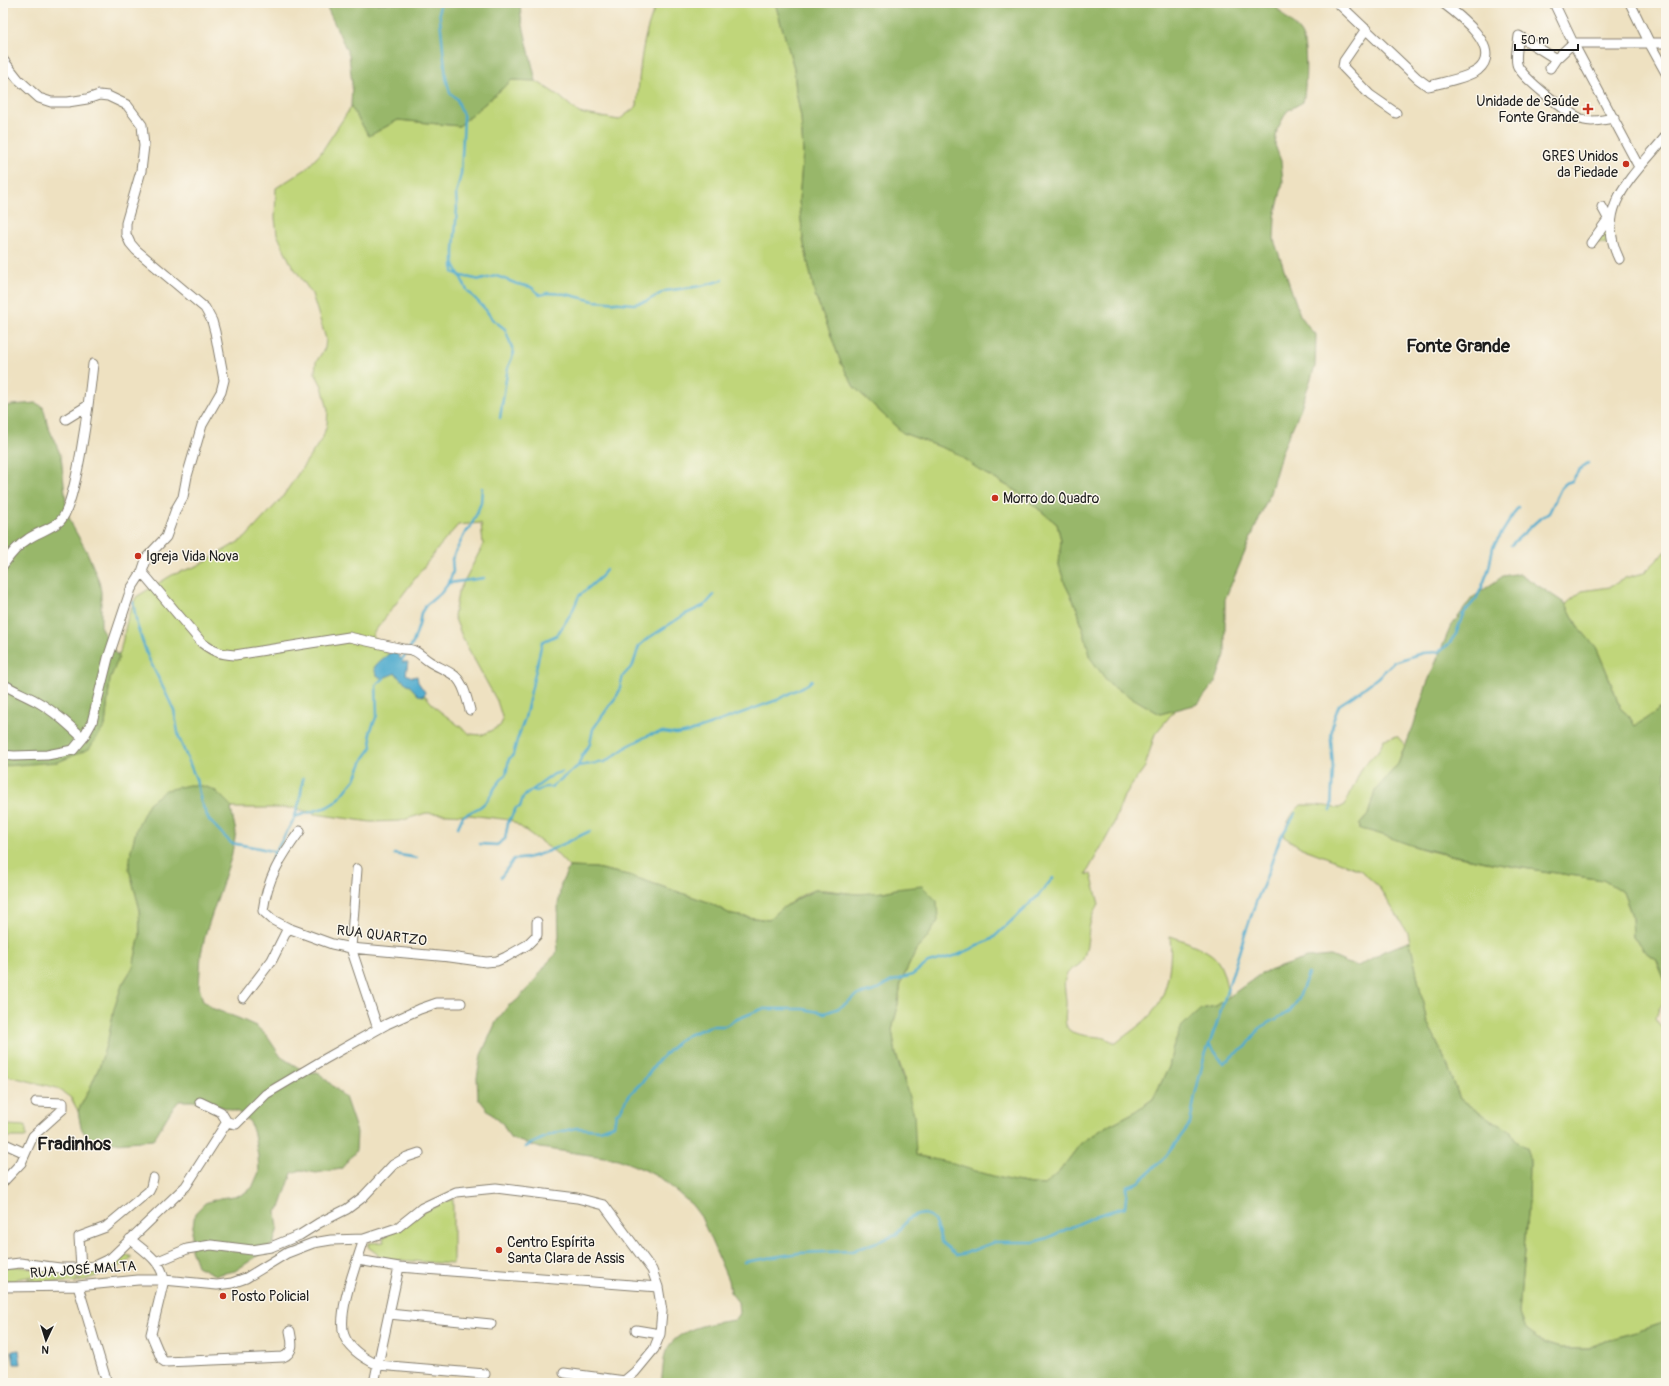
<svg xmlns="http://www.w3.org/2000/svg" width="1669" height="1386" font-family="Pangolin,sans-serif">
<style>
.green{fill:#c0d67a;stroke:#6e794b;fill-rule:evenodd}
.forest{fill:#98b76a;stroke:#5a6a43}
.water{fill:#50abce;stroke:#366475}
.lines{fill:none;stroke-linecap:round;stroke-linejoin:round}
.stream{stroke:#50abce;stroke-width:2.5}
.street-casing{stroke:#857e6e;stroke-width:11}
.street{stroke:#fff;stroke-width:9}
.poi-dot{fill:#c8321e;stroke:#fbf7ec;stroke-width:1.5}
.labels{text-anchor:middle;stroke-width:3;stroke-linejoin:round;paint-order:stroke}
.poi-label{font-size:14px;fill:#1c1c1c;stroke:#fbf7ec;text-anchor:start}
.street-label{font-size:14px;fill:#1c1c1c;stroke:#fbf7ec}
.district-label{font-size:18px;font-weight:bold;fill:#1c1c1c;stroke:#fbf7ec}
</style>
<rect width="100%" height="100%" fill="#fbf7ec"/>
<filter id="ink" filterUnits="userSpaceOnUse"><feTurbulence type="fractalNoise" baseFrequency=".025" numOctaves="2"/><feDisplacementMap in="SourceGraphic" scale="8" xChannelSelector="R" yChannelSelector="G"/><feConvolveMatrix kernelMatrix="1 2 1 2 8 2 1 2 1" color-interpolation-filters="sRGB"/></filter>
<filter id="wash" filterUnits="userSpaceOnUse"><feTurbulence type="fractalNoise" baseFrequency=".012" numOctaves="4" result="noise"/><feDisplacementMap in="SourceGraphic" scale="16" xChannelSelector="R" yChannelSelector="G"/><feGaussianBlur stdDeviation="0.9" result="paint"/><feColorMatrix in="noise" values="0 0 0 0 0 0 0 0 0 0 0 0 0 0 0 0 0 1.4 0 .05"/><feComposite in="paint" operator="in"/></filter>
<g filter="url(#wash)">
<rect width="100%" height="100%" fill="#eee1c1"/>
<path class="green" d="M657 3H775L794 68 796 92 801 117 803 152 799 201 803 239 815 295 826 322 841 363 854 387 903 433 954 452 984 473 1015 490 1057 524 1061 540 1059 565 1065 584 1077 608 1084 633 1111 685 1160 714 1175 710 1155 734 1145 767 1124 796 1112 828 1086 874H1091L1099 904C1085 922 1091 940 1083 959 1081 967 1069 968 1066 976 1062 985 1067 997 1066 1006 1066 1014 1063 1023 1069 1030 1076 1036 1096 1036 1105 1038 1109 1040 1113 1042 1116 1043 1128 1033 1143 1024 1152 1013 1169 993 1172 961 1170 936 1180 939 1210 950 1216 959 1224 969 1226 984 1229 997L1216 1006 1201 1009 1173 1047 1169 1067 1153 1099 1131 1114 1106 1127 1081 1143 1059 1172 1044 1185C1000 1182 959 1165 916 1155L904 1076 896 1054 892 1030 897 1010 901 982 916 950 927 938 896 889C884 892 870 895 856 894 843 893 829 889 816 890 803 891 779 911 770 920L732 915 708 902 628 875 596 868 569 867 555 852 511 820 469 815 426 813 400 821 371 822 315 814 295 808H233L215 790 129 869 139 906 140 935 133 967 122 985 114 1009 109 1035 100 1065 90 1088 78 1111 71 1098 57 1088 8 1076 3 1074V766L13 764 105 726 110 679 120 652 128 616 136 597 172 575 197 566 245 538 281 499 323 437 327 424 328 410 322 386 315 373 316 362 325 348 326 339 312 294 290 262 277 234 275 218 276 188 306 169 320 154 351 107 369 136 398 120 459 126 512 80 536 81 559 96 579 113 619 120 637 106C640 67 641 39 657 3ZM481 523 483 545 458 593 454 616 463 639 497 701 503 720 500 726 482 735 470 734 437 709 372 635 439 547 458 525Z
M1607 226 1609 234V244L1594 242Z
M1666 551V705L1635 726 1629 716 1620 708 1608 675 1596 647 1578 627 1566 604 1582 591 1610 587 1625 578 1644 573Z
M1397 736 1405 745 1398 764 1375 791 1368 815 1360 824V829C1384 833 1406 845 1430 851 1487 864 1545 871 1603 880L1623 892 1632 916 1633 937 1645 951 1656 959 1666 983 1664 1002 1659 1009 1656 1018 1666 1033V1322L1636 1332 1606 1340 1590 1348H1561L1545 1343 1524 1329 1519 1314 1528 1200 1529 1164 1528 1148 1516 1141 1510 1130 1491 1121 1460 1099 1447 1064 1427 1022 1408 933 1378 886 1360 870 1302 848 1284 837C1286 823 1291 814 1301 805H1318L1339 808 1345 805 1362 768 1378 751 1384 739Z
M6 1125 26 1126V1137H6Z
M453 1199V1264L384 1259 368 1247 369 1243 384 1242 383 1238 421 1213Z
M127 1255 132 1257C125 1268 92 1277 79 1282V1277L106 1268Z
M12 1266 53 1271 64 1275 77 1277V1282H28V1278L34 1279V1276L16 1279V1281H3V1269Z"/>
<path class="forest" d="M325 3H520L521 17 536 81 512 80 459 126 398 120 369 136 351 107 352 84 349 55Z
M775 3H1274C1281 16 1293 22 1301 34 1308 45 1306 89 1303 102L1287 111 1277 130 1275 145 1281 161 1283 182 1275 217 1274 240 1300 315 1314 334 1315 333 1316 335 1315 367 1299 413 1282 451 1270 493 1225 599V655L1216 681 1198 704 1160 714 1110 685 1091 659 1077 608 1065 584 1059 565 1061 540 1057 524 1015 490 984 473 954 452 903 433 854 387 841 363 826 322 815 295 803 239 799 201 803 152 801 117 796 92 794 68Z
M36 403 43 407 48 426 61 456 67 512 73 527 87 552 99 581 101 592V628L117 656 118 654 119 657 110 679 105 726 89 749 58 762 3 766V407L12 405Z
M1519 573 1566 604 1578 627 1596 647 1608 675 1620 708 1629 716 1635 726 1666 705V983L1656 959 1645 951 1633 937 1632 916 1623 892 1603 880C1545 871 1486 864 1429 850 1405 845 1383 833 1360 829V824L1368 815 1375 791 1398 764 1413 727 1426 686 1450 628 1472 598 1503 576Z
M189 785C213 785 217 792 233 808L231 809 236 832 231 858 206 932 201 954 199 987 203 1001 214 1009 238 1018 256 1026 267 1036 281 1057 299 1068 320 1074 345 1097 357 1132 356 1151 341 1169 316 1173 301 1170 292 1173 280 1208 276 1211 278 1228 273 1244 253 1259 235 1271 215 1275 197 1266 191 1249 192 1232 195 1213 205 1203 220 1198 241 1195 252 1188 259 1172 258 1156 254 1134 250 1122 238 1112 203 1101H179L172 1109 153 1140 115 1143 89 1140 81 1128 78 1111 90 1088 100 1065 109 1035 114 1009 122 985 133 967 140 935 139 906 129 869 131 850 137 827 149 803 166 790Z
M569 867 596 868 628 875 708 902 732 915 769 920 781 909 799 898 815 890 858 894 884 892 896 889 922 886 937 901 938 921 927 938 916 950 901 982 897 1010 892 1030 896 1054 914 1114 916 1155C925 1158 934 1159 943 1161 977 1171 1009 1183 1044 1185L1059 1172 1081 1143 1106 1127 1131 1114 1153 1099 1169 1067 1173 1047 1182 1026 1201 1009 1216 1006 1262 973 1307 958 1331 956 1347 963 1358 966 1385 951 1410 941 1427 1022 1447 1064 1460 1099 1491 1121 1510 1130 1516 1141 1528 1148 1529 1164 1528 1200 1519 1314 1525 1329 1545 1343 1561 1348H1590L1606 1340 1636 1332 1666 1322V1383H661C663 1374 663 1356 667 1349 680 1327 712 1323 735 1320L739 1313 738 1302 730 1292 728 1280 701 1217 692 1205 662 1179 645 1170 618 1159 540 1148 510 1138 503 1124 491 1114 478 1098 477 1078 481 1055 496 1022 508 1006 516 1001 533 983 548 962 556 954 559 936 558 905 561 884Z"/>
<path class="water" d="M391 652 398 654 402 662H408L406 674 412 677 417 676 418 682 425 692 424 696 418 695 409 685 399 678 396 673C386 676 378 684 374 668 379 660 385 658 391 652Z
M19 1350 21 1364H14L12 1351Z"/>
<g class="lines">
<path class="stream" d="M441 3 439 9 446 78 450 93 457 99 464 118 461 174 456 194 457 208 454 250V264L467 290 486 310 492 319 505 329 514 353 508 367 500 418
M453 264V272L462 276 480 280 496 276 502 278 517 284 531 287 540 295 548 293 566 294 594 301 634 304 647 301 665 291 701 286 723 280
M1511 545 1537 521 1549 513 1561 488 1566 483 1572 481 1579 470 1588 463
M449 583 484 578
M133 602 137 625 148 657 174 710 179 738 196 779 201 802 209 820 231 843 259 848 272 851 275 853
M401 661 413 643 419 625 421 613 426 605 441 593 449 583 453 571 452 559 465 533 470 528 476 515 481 503 482 488
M578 766 605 762 628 746 649 735 663 732 676 734 690 732 777 700 808 684 812 680
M532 790 537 791 545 787H551L578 766 582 756 590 744 593 729 618 694 623 676 633 665 639 646 647 639 684 615 705 605 714 595
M1331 811 1333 767 1331 740 1333 721 1339 705 1356 694 1377 678 1394 662 1422 653 1438 652 1448 645 1456 634 1463 614 1476 599 1482 587 1489 568 1493 547 1518 507
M294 817 327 807 337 801 355 779 364 758 372 747 370 732 377 715 376 685 384 678
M458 827 463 816 480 807 487 801 496 786 506 774 509 759 513 755 517 740 525 718 542 642 557 635 572 612 579 596 602 576 606 569
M480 844 497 845 505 839 508 823 516 808 520 807 523 797 535 788 554 774 562 772
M394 854 417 858
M271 860 294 819 300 800 303 778
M501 877 514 859C535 861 570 840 590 831
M1210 1045 1223 1063 1246 1047 1260 1028 1290 1011 1298 1000 1308 974
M525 1147 550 1135 559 1132 577 1128 600 1130 614 1125 616 1114 621 1110 627 1097 644 1080 658 1061 681 1039 688 1035 711 1026H725L735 1020 762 1009H803L825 1013 839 1008 858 995 875 991 890 982 912 975 928 963 958 955 992 939 1037 897 1053 878
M744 1262 799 1253 852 1251 896 1235 908 1219 918 1215 924 1214 930 1216 934 1220 942 1243 957 1255 966 1253 995 1242H1034L1047 1238 1098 1215 1125 1207 1127 1186 1139 1182 1151 1171 1166 1156 1190 1124 1195 1095 1204 1058 1216 1026 1241 946 1256 902 1265 881 1280 838 1296 813"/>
</g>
</g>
<g filter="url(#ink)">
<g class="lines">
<g class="street-casing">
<path id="street" d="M1338 3 1417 78 1428 86C1441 83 1467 78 1478 70 1504 49 1459 15 1443 3
M1554 3 1573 43 1639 167
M1630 3 1650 44 1666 73
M1366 29 1344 61 1343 67 1370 95 1396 113
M1573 43H1666
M1556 59 1519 36C1518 44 1515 56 1517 64 1519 76 1572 117 1584 120 1594 123 1605 119 1614 118
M3 60 18 79 39 98 51 102H68L87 99 99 95 108 96 127 105 142 125 144 146 141 171 126 223V234L130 243 136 250 205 308 212 321 215 332 224 380 221 392 202 425 187 476 183 497 176 509 166 537 147 557 142 572 131 589 108 658 92 722 83 738 73 750 47 755 14 756 3 755
M1550 68 1556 59 1573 43
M1602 207 1608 218
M1591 243 1612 214
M1619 259C1593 206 1636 174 1666 136
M66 419 87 406
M3 565C10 555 18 545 28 539 38 532 51 529 60 521 77 505 90 392 93 364
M142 572 202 643C214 652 220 654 235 655L349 637 403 649C418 649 419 655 430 662 438 667 447 670 455 676 464 684 467 699 470 710
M3 684C14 691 25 695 36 701 54 711 68 724 83 738
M300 831C281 856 267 879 263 911L273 920 288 928 332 944 351 948 450 957 486 962 497 961 506 957 527 945 537 935V922
M357 869 351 948 378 1029
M243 998 272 960 288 928
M227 1122 236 1124 266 1094 325 1059 387 1024 420 1009 437 1003H461
M3 1143 25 1153
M3 1182 21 1163 33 1136 63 1109V1103L36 1102
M130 1239C143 1250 162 1261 164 1280L151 1334 162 1360 165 1362 283 1357C295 1352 292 1341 290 1331
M364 1239C357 1263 337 1311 344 1335 349 1349 365 1359 378 1365L485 1374
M358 1260 399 1267 658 1287
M156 1262 187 1249 211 1245 252 1250 271 1247 300 1235 319 1223 347 1209 363 1197 393 1165 407 1157 419 1153
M3 1265 20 1263 60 1268H81L94 1266 111 1258 186 1186 227 1122 221 1112 200 1102
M81 1268 79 1237 106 1227 149 1191 151 1187 153 1178
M78 1286 107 1383
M3 1287 78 1286 138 1280H164L217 1285 232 1283 246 1278 287 1253 313 1243 331 1240 364 1239 397 1228 422 1208 456 1192 496 1188 577 1198 604 1205 652 1270 658 1287 662 1311 660 1334 654 1349 635 1372 622 1383
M389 1314 491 1324
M636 1330 660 1334
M564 1373 625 1381
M374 1383 399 1267"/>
</g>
<use href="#street" class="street"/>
</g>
</g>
<g class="poi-dot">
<path d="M1586 103h4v4h4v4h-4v4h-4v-4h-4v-4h4z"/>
<circle cx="1626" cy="164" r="4"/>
<circle cx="995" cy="498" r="4"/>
<circle cx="138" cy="556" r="4"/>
<circle cx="499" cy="1250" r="4"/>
<circle cx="223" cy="1296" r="4"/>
</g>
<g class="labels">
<g class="poi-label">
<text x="1579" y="106" text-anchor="end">Unidade de Saúde<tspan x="1579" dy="16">Fonte Grande</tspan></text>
<text x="1618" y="161" text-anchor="end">GRES Unidos<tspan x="1618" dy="16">da Piedade</tspan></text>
<text x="1003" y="503">Morro do Quadro</text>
<text x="146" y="561">Igreja Vida Nova</text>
<text x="507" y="1247">Centro Espírita<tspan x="507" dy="16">Santa Clara de Assis</tspan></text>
<text x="231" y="1301">Posto Policial</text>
</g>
<g class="street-label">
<text transform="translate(382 935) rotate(7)" y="5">RUA QUARTZO</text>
<text transform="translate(83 1269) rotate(-4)" y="5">RUA JOSÉ MALTA</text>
</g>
<g class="district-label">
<text x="1458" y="352">Fonte Grande</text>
<text x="74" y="1150">Fradinhos</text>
</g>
</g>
<rect width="1669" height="1386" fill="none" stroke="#fbf7ec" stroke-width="16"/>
<g transform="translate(46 1340) rotate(184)" stroke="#fbf7ec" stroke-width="3" paint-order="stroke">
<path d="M0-3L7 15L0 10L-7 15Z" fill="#1c1c1c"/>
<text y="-6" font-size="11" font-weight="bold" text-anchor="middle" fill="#1c1c1c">N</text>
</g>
<path d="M1515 44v6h63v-6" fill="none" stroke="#1c1c1c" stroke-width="2"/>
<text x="1521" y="44" font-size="12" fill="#1c1c1c" stroke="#fbf7ec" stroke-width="3" paint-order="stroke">50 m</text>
</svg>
